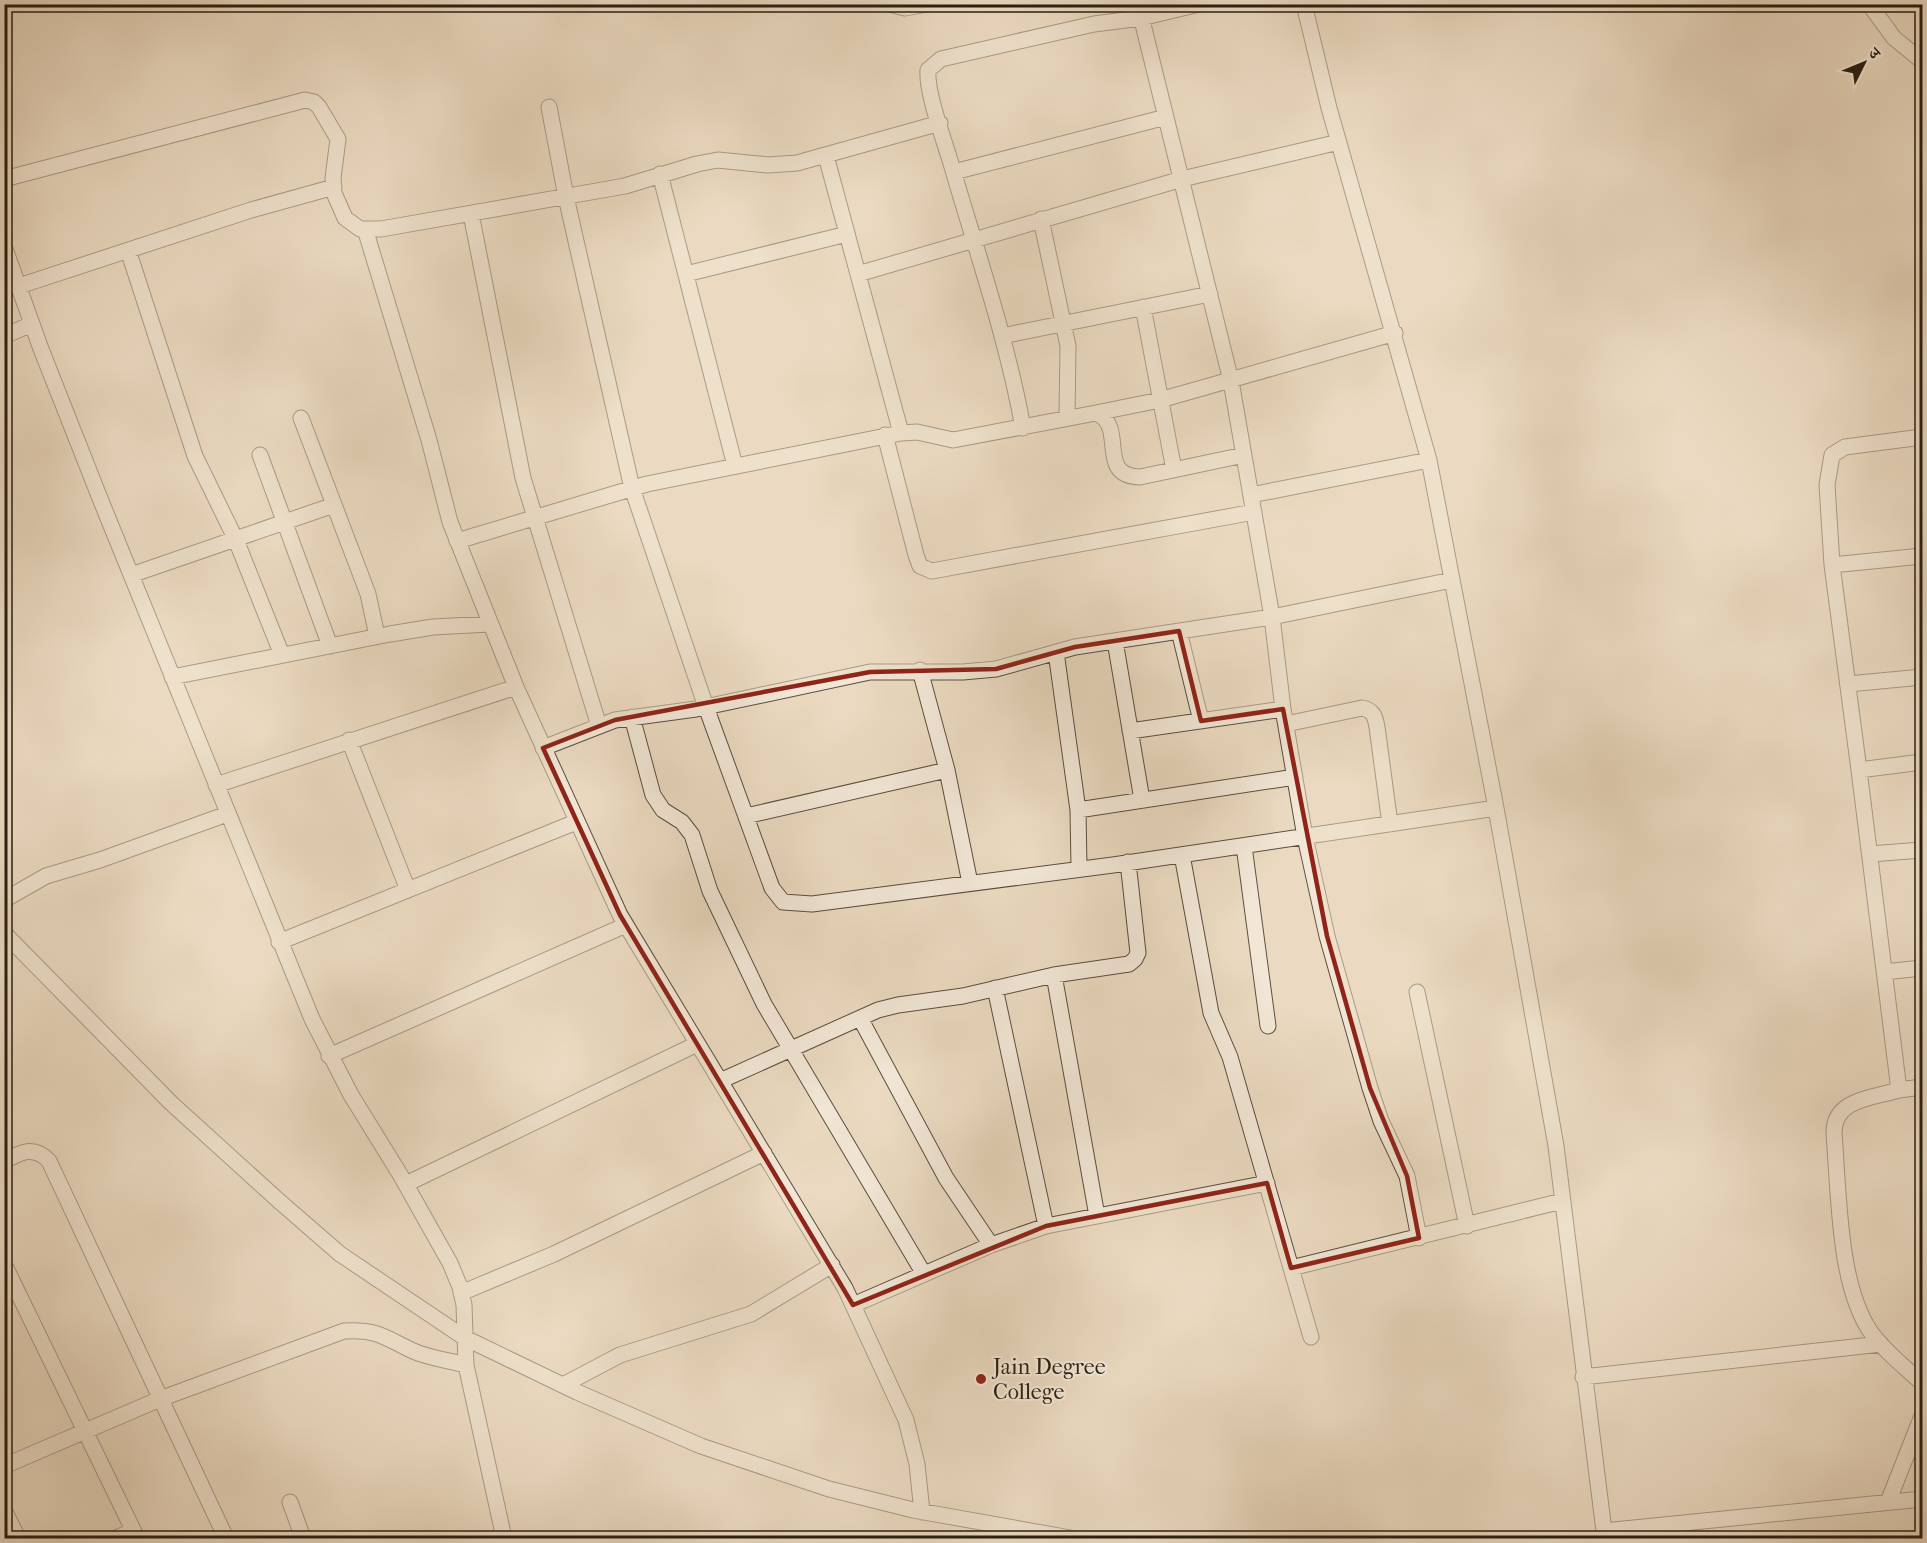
<svg xmlns="http://www.w3.org/2000/svg" width="1927" height="1543" font-family="'IM FELL French Canon','Noto Serif Devanagari',serif">
<style>
.lines{fill:none;stroke-linecap:round;stroke-linejoin:round}
.minor-casing{stroke:#5a4e3e;stroke-width:17}
.minor{stroke:#f2e7d7;stroke-width:15}
.marked{fill:none;stroke:#8f2418;stroke-width:4.5;stroke-linejoin:round}
.poi-dot{fill:#8f2418;stroke:#f2e7d7;stroke-width:2}
.labels{text-anchor:middle;stroke-width:4.5;stroke-linejoin:round;paint-order:stroke}
.poi-label{font-size:22px;fill:#291f12;stroke:#f2e7d7;text-anchor:start}
</style>
<rect width="100%" height="100%" fill="#ebdac1"/>
<filter id="stains"><feTurbulence type="fractalNoise" baseFrequency=".00333" numOctaves="4"/><feColorMatrix values="0 0 0 0 .2 0 0 0 0 .09 0 0 0 0 .02 0 0 0 .5 -.17"/></filter>
<radialGradient id="worn" r=".72"><stop offset=".6" stop-color="#630" stop-opacity="0"/><stop offset="1" stop-color="#630" stop-opacity=".3"/></radialGradient>
<g class="lines">
<g class="minor-casing">
<path id="minor" d="M889 4 905 8 927 4
M1138 4 1231 381 1272 617 1283 709 1305 837 1327 936 1370 1088 1381 1121 1407 1176 1419 1238
M1304 4 1329 108 1429 460 1496 808 1556 1146 1604 1531 1602 1538
M1869 4 1894 38 1922 61
M549 107 566 197 632 488 706 707 772 888 783 902 812 904 1113 865 1496 808
M826 156 901 433
M954 172 1166 117
M660 174 735 466
M4 179 305 100 314 102 319 107 338 139 333 178 334 193 345 218 360 229H381L625 186 697 164 718 160 768 165 797 163 940 123
M471 214 523 478 599 726
M1041 219 1068 346 1067 418
M365 229 429 440 450 522 516 687 620 915 845 1288 906 1420 917 1464 922 1512
M4 246 41 349 101 501 312 1019 351 1095 401 1176 450 1263 460 1287 464 1305 466 1365 504 1538
M128 250 195 456 236 540 282 655
M686 274 847 234
M858 274 1182 179 1339 142
M19 286 251 210 334 187
M1143 307 1174 470
M4 336 32 324
M1002 336 1210 294
M1096 413 1160 400 1395 333
M301 418 368 594 377 636
M1023 428C1007 339 977 253 952 167 945 142 926 93 928 70L941 59 1094 24 1141 18 1199 4
M885 435 916 555 920 566 932 571 1254 512
M1922 437 1845 447 1832 455 1827 485 1832 565 1859 770 1922 762
M260 455 330 646
M1251 495 1429 460
M457 541 647 484 901 433 917 432 953 440 1096 413C1128 426 1095 476 1140 477L1244 455
M1832 565 1922 556
M131 575 334 505
M1179 631 1201 721
M1115 641 1142 800
M1056 652 1078 810 1079 868
M920 670 947 770 970 883
M172 677 390 634 433 627 490 624
M1848 684 1922 677
M632 717 653 795 663 810 682 822 692 835 710 891 764 1004 924 1274
M1286 724 1362 708C1373 710 1375 716 1377 727L1390 824
M1130 731 1283 709
M349 740 408 890
M543 748 615 720 696 709 870 672H963L996 669 1075 647 1272 617 1452 580
M1859 770 1899 1090 1922 1087
M216 785 516 687
M1078 810 1295 777
M746 816 947 770
M1244 846 1268 1026
M1870 854 1922 850
M1182 855 1211 1013 1230 1057 1311 1337
M4 900 46 876 100 860 227 814
M4 933 171 1103 279 1201 340 1254 465 1338 577 1392 701 1446 829 1489 913 1510 1070 1538
M279 942 576 822
M1884 972 1922 968
M1054 975 1097 1216
M995 988 1046 1226
M1417 992 1467 1226
M860 1018 946 1178 991 1245
M329 1056 626 925
M720 1081 878 1010 898 1005 963 996 1054 975 1129 964 1135 959 1138 953 1128 862
M1899 1090C1872 1098 1833 1099 1834 1134 1839 1192 1838 1283 1870 1331 1884 1351 1905 1367 1922 1383
M4 1161C21 1152 34 1145 49 1161L226 1538
M406 1184 697 1044
M4 1264 137 1538
M1291 1268 1562 1201
M461 1293 554 1254 764 1153
M853 1305 991 1245 1046 1226 1267 1183
M1583 1377 1881 1344
M563 1385 620 1355 751 1314 832 1265
M4 1466 160 1399 344 1331C376 1329 384 1337 411 1350 427 1358 448 1360 466 1365
M290 1502 303 1538
M1888 1502 1922 1416
M4 1510 18 1538
M1604 1531 1922 1499
M116 1538 133 1531"/>
</g>
<use href="#minor" class="minor"/>
</g>
<path d="M0 0H1927V1543H0ZM1179 631 1201 721 1283 709 1327 936 1370 1088 1407 1176 1419 1238 1291 1268 1267 1183 1046 1226 853 1305 620 915 543 748 615 720 870 672 996 669 1075 647Z" fill="#ebdac1" fill-opacity=".55" fill-rule="evenodd"/>
<path class="marked" d="M1179 631 1201 721 1283 709 1327 936 1370 1088 1407 1176 1419 1238 1291 1268 1267 1183 1046 1226 853 1305 620 915 543 748 615 720 870 672 996 669 1075 647Z"/>
<circle class="poi-dot" cx="981" cy="1379" r="6"/>
<g class="labels">
<g class="poi-label">
<text x="993" y="1374">Jain Degree<tspan x="993" dy="25">College</tspan></text>
</g>
</g>
<rect width="1927" height="1543" fill="none" stroke="#ebdac1" stroke-width="24"/>
<rect x="6" y="6" width="1915" height="1531" fill="none" stroke="#291f12" stroke-width="3"/>
<rect x="12" y="12" width="1903" height="1519" fill="none" stroke="#291f12" stroke-width="1.5"/>
<g transform="translate(1864 63) rotate(47)" stroke="#f2e7d7" stroke-width="4.5" paint-order="stroke">
<path d="M0-4.5L10 22L0 15L-10 22Z" fill="#291f12"/>
<text y="-9" font-size="16" font-weight="bold" text-anchor="middle" fill="#291f12">उ</text>
</g>
<rect width="100%" height="100%" filter="url(#stains)"/>
<rect width="100%" height="100%" fill="url(#worn)"/>
</svg>
